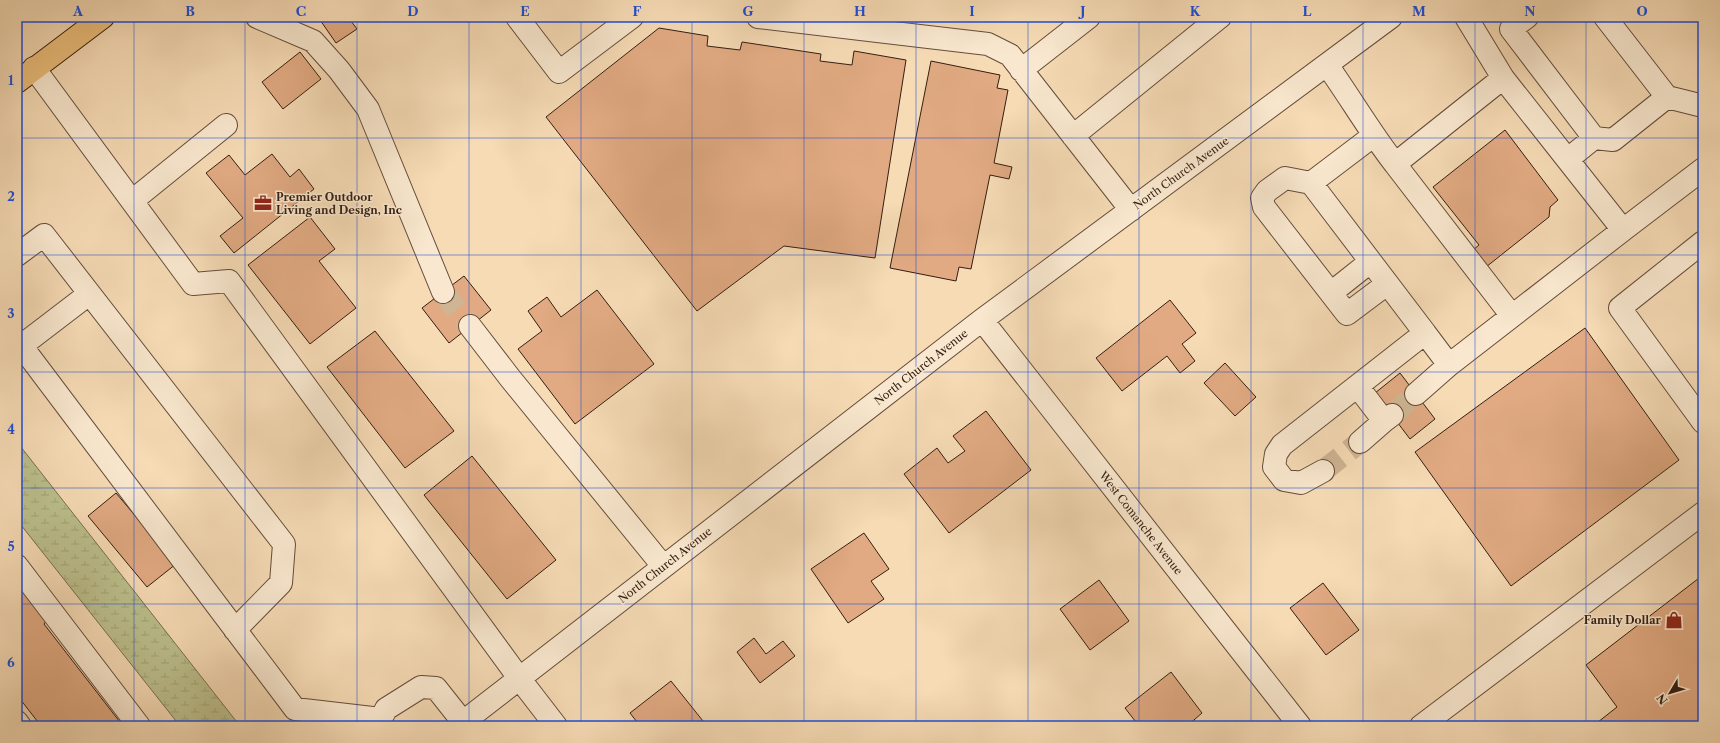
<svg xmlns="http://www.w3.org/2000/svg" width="1720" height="743" font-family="'Libre Caslon Text',serif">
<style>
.wetland{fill:url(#wetland-marsh);stroke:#786f50}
.building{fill:#e1aa82;stroke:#351e12}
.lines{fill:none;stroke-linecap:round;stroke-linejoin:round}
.minor-tunnel{stroke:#cfb594;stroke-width:22;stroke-dasharray:22 11;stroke-linecap:butt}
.minor-casing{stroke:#654d3b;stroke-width:24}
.major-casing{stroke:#351e12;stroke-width:24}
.minor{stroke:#f9e8cf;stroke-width:22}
.major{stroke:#ebbe7a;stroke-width:22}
.grid{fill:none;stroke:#1d4ed8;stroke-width:1;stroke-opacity:0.55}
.labels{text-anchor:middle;stroke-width:3;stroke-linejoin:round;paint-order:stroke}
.street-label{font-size:11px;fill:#351e12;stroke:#f9e8cf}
.poi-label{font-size:11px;font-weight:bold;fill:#351e12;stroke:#f9e8cf;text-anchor:start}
.neatline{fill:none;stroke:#1d4ed8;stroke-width:1.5}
.grid-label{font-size:13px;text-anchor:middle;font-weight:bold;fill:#1d4ed8}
</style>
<defs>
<pattern id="wetland-marsh" width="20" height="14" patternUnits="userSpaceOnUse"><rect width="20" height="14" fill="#bcc08d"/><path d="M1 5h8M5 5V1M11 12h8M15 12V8" fill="none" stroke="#a2a579"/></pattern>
</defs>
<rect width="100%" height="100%" fill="#f6dbb5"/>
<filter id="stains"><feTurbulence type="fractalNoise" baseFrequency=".005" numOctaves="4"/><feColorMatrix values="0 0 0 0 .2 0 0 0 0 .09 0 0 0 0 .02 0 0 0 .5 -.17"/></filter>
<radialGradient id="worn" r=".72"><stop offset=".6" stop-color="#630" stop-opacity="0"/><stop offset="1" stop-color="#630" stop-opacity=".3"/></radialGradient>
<path class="wetland" d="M17 442 240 726H180L17 520Z"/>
<path class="building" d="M318 17H348L357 29 336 43Z
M659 28 708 36 707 46 740 50 742 42 821 54 820 61 852 65 854 51 906 60 875 258 784 246 697 311 546 117Z
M300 52 321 79 283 109 262 82Z
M931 61 1000 75 997 88 1008 90 994 163 1012 167 1009 179 990 175 971 269 959 267 956 281 890 268Z
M1505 130 1558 200 1550 207 1549 217 1486 267 1473 250 1479 245 1433 187Z
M272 154 290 177 299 169 314 189 234 253 220 236 243 218 206 173 229 155 245 175Z
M310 217 335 249 319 261 356 308 310 344 248 265Z
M464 276 491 310 449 343 422 308Z
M597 290 654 364 575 424 518 349 542 331 528 311 547 297 561 317Z
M1170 300 1196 333 1182 344 1195 361 1180 373 1167 356 1122 391 1096 358Z
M1585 328 1679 460 1511 586 1415 452Z
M375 331 454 431 405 468 327 367Z
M1225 363 1256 397 1235 416 1204 383Z
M1400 373 1435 419 1410 439 1375 393Z
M986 411 1031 470 949 533 904 474 937 448 948 463 965 451 953 436Z
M472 456 556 560 507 599 424 495Z
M116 493 176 564 147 587 88 516Z
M864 533 889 569 871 581 884 599 848 623 811 569Z
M1703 575V726H1593L1617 707 1586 665Z
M1099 580 1129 621 1090 650 1060 609Z
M17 581 47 620 44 624 123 726H41L17 695Z
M1323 583 1359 630 1326 655 1290 608Z
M754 638 766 654 783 641 795 656 760 683 737 652Z
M1171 672 1202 713 1187 726H1139L1125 708Z
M671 681 707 726H640L630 713Z"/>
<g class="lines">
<path class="minor-tunnel" d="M443 292 470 326
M1392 415 1416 394
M1323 471 1360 442"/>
<g class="minor-casing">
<path id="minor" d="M257 17 313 41 339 70 368 109 443 292
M517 17 559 72 632 17
M758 17 988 44 1010 55 1131 210
M1466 17 1503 78
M1527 17 1511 29 1594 138
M1327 65C1350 97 1370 132 1395 164L1503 78 1623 230 1703 169
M34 68 193 284 229 281 519 678 556 726
M1021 70 1089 17
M1667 97 1703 106
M1073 136 1220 17
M1568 159 1594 138 1613 140 1667 97 1605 17
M1395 164 1512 316
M1311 183 1285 178 1267 191 1262 198 1264 207 1347 314 1387 284
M132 201 226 125
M1703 242 1620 308 1703 422
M17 255 44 235 284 544 281 583 235 630
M1331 293 1370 262
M982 320 1300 726
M470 326 510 378 663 566
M1425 333 1449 365
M17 340 295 709 381 719
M21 346 89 294
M1358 387 1384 421 1392 415
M1416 394 1449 365 1623 230
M1360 442 1384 421
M1323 471 1301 483 1284 480 1274 467 1276 454 1282 445 1425 333 1311 183 1373 136
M17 566 139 726
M17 722 20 726
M382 726 381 719 386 709 421 687 436 688 463 722
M458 726 982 320 1391 17
M1421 726 1703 513"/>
</g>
<g class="major-casing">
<path id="major" d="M17 82 103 17"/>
</g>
<use href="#minor" class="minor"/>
<use href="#major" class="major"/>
</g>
<path class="grid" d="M134 17V726M245 17V726M357 17V726M469 17V726M581 17V726M692 17V726M804 17V726M916 17V726M1028 17V726M1139 17V726M1251 17V726M1363 17V726M1475 17V726M1586 17V726M17 138H1703M17 255H1703M17 372H1703M17 488H1703M17 604H1703"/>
<defs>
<g id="office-bare" transform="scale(1.38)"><path d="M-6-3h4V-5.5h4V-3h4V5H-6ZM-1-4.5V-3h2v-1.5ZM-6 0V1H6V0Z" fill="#8f2418" stroke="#f9e8cf" stroke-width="2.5" paint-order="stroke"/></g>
<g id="shop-bare" transform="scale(1.38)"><path d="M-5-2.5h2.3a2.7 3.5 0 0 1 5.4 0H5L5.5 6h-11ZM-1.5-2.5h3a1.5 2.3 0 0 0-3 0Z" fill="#8f2418" stroke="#f9e8cf" stroke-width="2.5" paint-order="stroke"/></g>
</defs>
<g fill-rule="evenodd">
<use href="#office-bare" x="263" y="203"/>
<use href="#shop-bare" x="1674" y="620"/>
</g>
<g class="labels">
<g class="street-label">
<text transform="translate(1181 173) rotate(-36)" y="4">North Church Avenue</text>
<text transform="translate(921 367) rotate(-38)" y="4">North Church Avenue</text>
<text transform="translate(1141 523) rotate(52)" y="4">West Comanche Avenue</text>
<text transform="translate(665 565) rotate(-38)" y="4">North Church Avenue</text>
</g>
<g class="poi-label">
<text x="276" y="201">Premier Outdoor<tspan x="276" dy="13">Living and Design, Inc</tspan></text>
<text x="1661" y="624" text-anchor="end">Family Dollar</text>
</g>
</g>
<rect width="1720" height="743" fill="none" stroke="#f6dbb5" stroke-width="44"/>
<g transform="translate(1670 693) rotate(232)" stroke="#f9e8cf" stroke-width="3" paint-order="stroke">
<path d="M0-3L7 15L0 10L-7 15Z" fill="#351e12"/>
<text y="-6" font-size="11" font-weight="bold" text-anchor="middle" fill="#351e12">N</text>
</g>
<rect x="22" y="22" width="1676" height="699" class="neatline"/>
<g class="grid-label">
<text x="78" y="16">A</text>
<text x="190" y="16">B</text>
<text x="301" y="16">C</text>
<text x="413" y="16">D</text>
<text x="525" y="16">E</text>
<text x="637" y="16">F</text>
<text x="748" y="16">G</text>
<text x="860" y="16">H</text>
<text x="972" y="16">I</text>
<text x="1083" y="16">J</text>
<text x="1195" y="16">K</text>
<text x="1307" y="16">L</text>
<text x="1419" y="16">M</text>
<text x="1530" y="16">N</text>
<text x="1642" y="16">O</text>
<text x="11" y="85">1</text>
<text x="11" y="201">2</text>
<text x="11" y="318">3</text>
<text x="11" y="434">4</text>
<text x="11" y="551">5</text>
<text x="11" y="667">6</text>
</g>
<rect width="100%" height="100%" filter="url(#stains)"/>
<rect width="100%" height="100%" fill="url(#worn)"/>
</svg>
